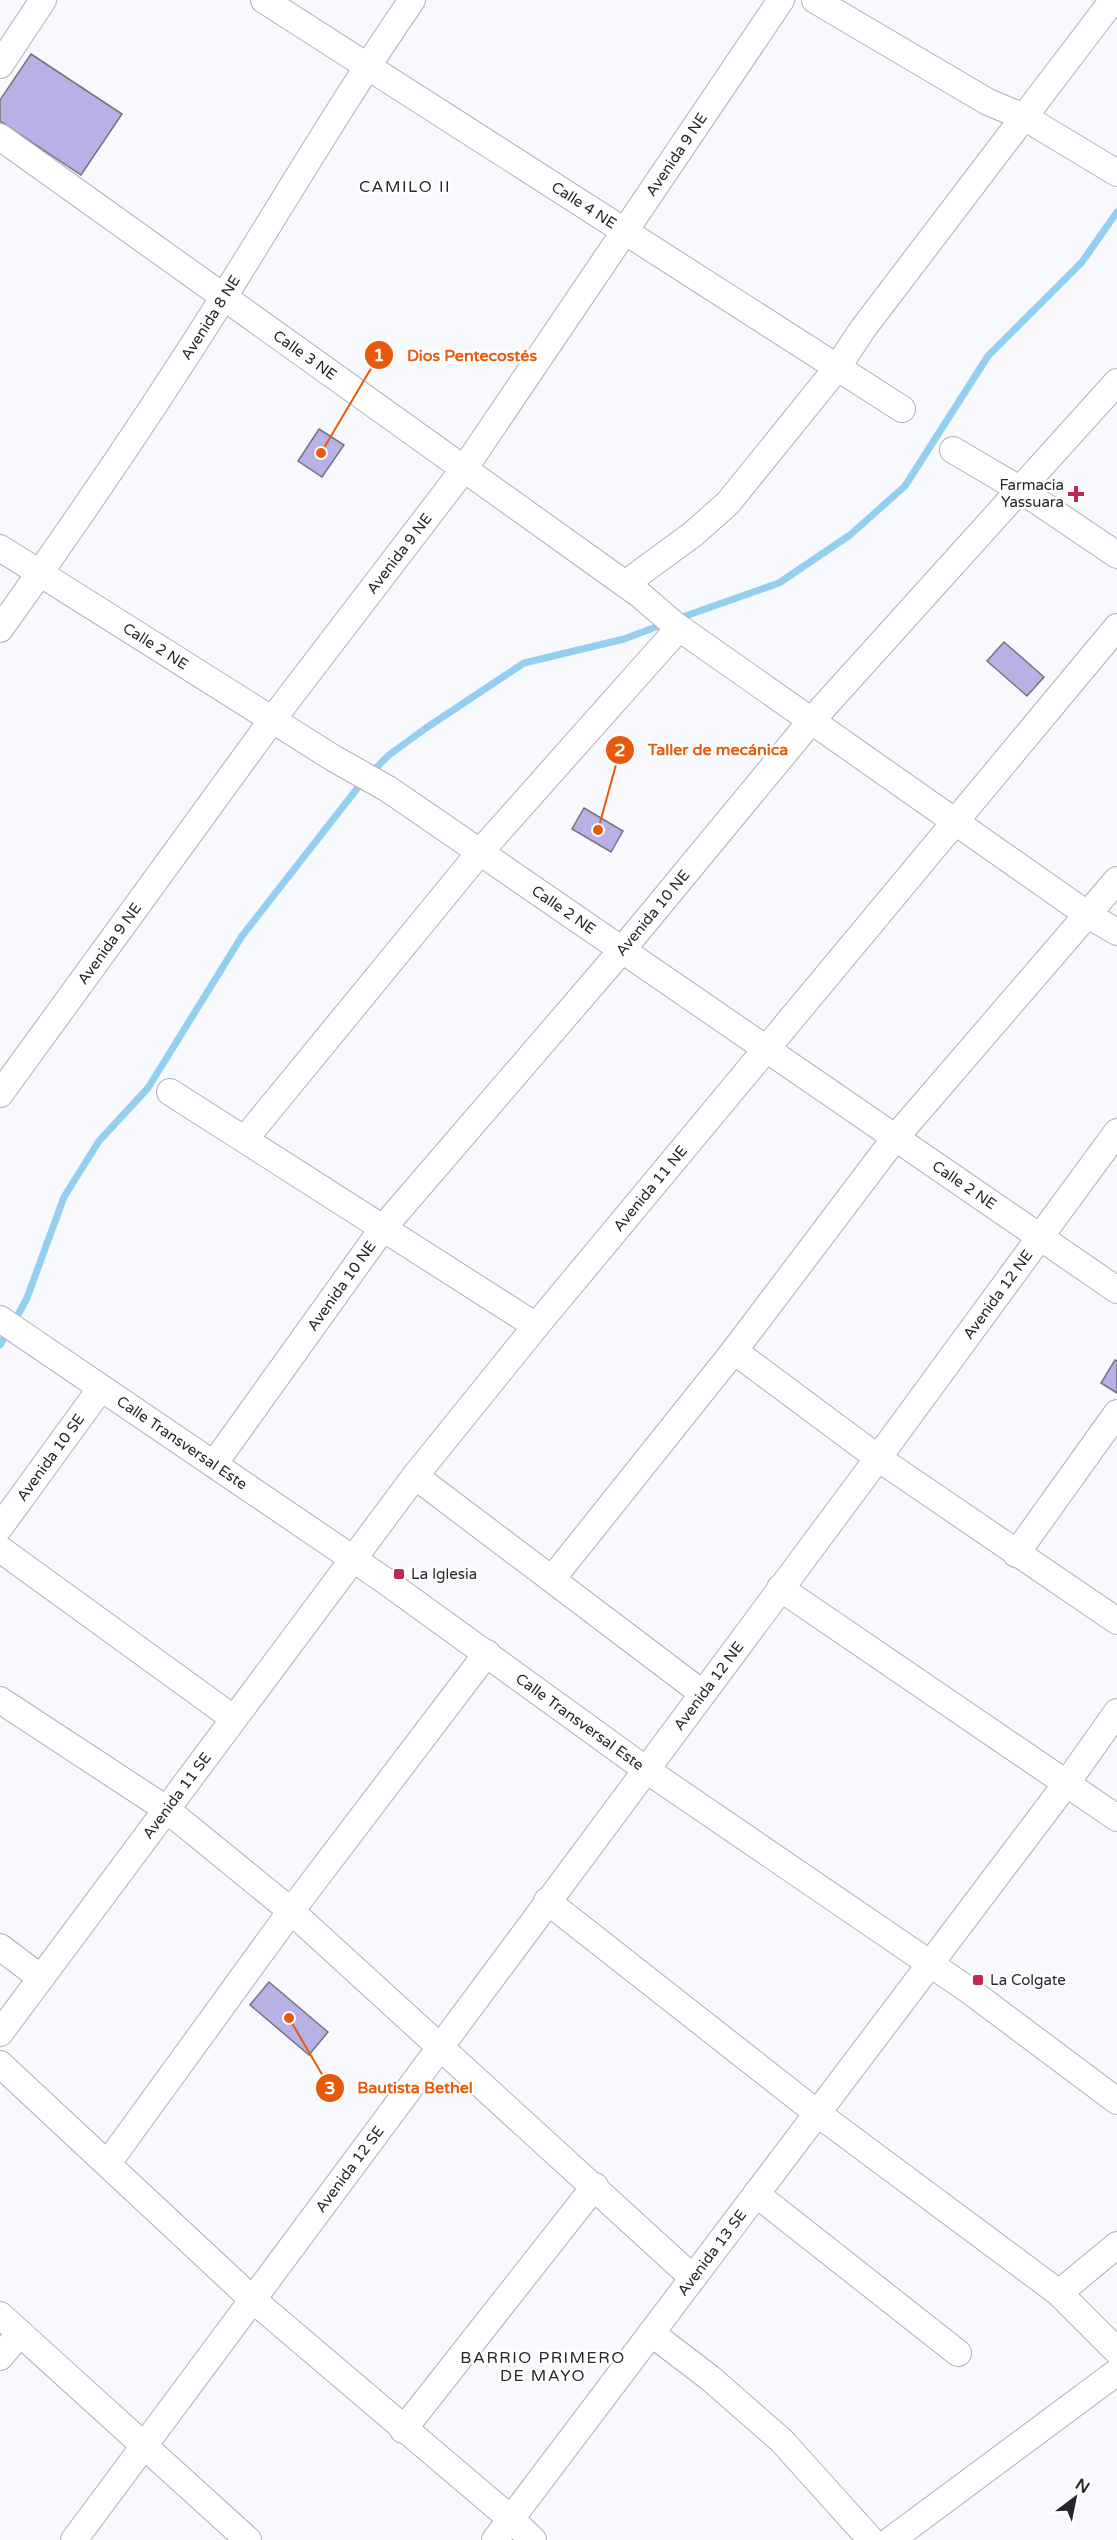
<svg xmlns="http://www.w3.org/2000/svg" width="1117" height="2540" font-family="'Varela Round',sans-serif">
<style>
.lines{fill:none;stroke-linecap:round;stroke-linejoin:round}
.stream{stroke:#94cef0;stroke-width:7}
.building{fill:#b9b0e5;stroke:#75737e;stroke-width:1.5}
.minor-casing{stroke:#aeb1bd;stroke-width:28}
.minor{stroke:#fff;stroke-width:26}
.poi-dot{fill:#ba2a53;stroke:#fff;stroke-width:2}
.labels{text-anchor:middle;stroke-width:4.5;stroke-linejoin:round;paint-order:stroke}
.street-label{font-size:15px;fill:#25272b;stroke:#fff}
.poi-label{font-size:15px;fill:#25272b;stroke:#fff;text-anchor:start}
.neighbourhood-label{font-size:16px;letter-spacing:1.5px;fill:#25272b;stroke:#fff}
.leader{fill:none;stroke:#e8590c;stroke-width:2}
.callout-dot{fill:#e8590c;stroke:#fff;stroke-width:2}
.mark-label{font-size:18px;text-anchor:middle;font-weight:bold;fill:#fff}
.callout-label{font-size:16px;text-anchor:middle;font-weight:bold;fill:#e8590c;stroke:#fff;stroke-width:4.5;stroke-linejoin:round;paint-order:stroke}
</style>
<rect width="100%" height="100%" fill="#f7f9fd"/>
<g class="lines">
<path class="stream" d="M677 619 779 583 850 535 905 486 988 356 1082 262 1117 212
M371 773 389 755 426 728 524 663 624 639 664 624
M14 1322 27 1298 64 1197 99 1141 148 1088 242 936 363 781
M0 1345 8 1331"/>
</g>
<path class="building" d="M31 54 122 114 81 175 0 121V100Z
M319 429 344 445 322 477 298 461Z
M1004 642 1044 677 1027 696 987 661Z
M584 808 623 831 611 852 572 829Z
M1115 1360 1117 1361V1393L1101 1383Z
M269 1982 328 2032 309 2055 250 2005Z"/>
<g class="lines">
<g class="minor-casing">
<g id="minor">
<path id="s1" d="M264 0 902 409"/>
<path d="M815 0 988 102 1024 117 1117 173"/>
<path d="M0 65 43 0"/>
<path id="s2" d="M0 137 639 594 675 625 1088 915 1117 932"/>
<path d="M953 450 1021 490 1117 555"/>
<path id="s3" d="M0 548 333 758 388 789 1117 1290"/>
<path d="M625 584 693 534 728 503 837 368 862 330 1113 0"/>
<path id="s4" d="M0 629C78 520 154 408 225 295 287 196 346 96 412 0"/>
<path d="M170 1092 536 1326"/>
<path id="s5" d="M0 1094 272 720 464 469 781 0"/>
<path d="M245 1139 480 852 679 628"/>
<path id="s6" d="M0 1319 384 1580 645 1769 970 1991 1117 2101"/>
<path id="s7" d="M734 1351 878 1458 1117 1132"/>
<path id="s8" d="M214 1464 383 1228 622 950 811 721 1117 382"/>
<path d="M415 1476 702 1693"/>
<path id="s9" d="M0 1527 101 1388"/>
<path d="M0 1549 233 1718"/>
<path d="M1016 1554 1117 1413"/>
<path d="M552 1579 734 1351 895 1138 1117 880"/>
<path d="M780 1588 1117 1818"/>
<path d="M0 1700 166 1809 291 1911 693 2278"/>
<path d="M547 1901 817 2113 1059 2293 1117 2351"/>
<path d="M0 1947 41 1978"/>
<path id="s10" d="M0 2033 415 1476 536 1326 1117 627"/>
<path d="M0 2064 252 2299 511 2519 533 2540"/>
<path d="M108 2163 291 1911 487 1653"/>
<path d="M756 2194 958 2353"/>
<path d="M1059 2293 1117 2245"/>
<path d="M0 2315 248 2540"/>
<path d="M651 2333 710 2378 782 2441 871 2540"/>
<path d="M0 2357 20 2333"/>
<path d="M403 2430 595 2186"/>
<path id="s11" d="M74 2540 878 1458 1117 1621"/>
<path id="s12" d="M495 2540 1066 1784 1117 1712"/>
<path d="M891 2540 1117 2372"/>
</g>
</g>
<use href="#minor" class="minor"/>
</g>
<g class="poi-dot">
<path d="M1073 485h6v6h6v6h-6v6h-6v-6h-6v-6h6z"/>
<rect x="393" y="1568" width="12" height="12" rx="3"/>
<rect x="972" y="1974" width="12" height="12" rx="3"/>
</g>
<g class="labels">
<g class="street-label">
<text dy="5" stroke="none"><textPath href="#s5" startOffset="1158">Avenida 9 NE</textPath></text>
<text dy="5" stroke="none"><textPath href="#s1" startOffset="380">Calle 4 NE</textPath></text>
<text dy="5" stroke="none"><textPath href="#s4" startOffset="376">Avenida 8 NE</textPath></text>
<text dy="5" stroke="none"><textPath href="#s2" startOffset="375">Calle 3 NE</textPath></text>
<text dy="5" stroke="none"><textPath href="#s5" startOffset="672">Avenida 9 NE</textPath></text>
<text dy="5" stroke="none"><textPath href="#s3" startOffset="184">Calle 2 NE</textPath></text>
<text dy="5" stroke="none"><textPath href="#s3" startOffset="670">Calle 2 NE</textPath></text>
<text dy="5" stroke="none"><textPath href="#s8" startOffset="705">Avenida 10 NE</textPath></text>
<text dy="5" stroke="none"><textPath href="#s5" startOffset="186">Avenida 9 NE</textPath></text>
<text dy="5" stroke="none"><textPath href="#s3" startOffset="1156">Calle 2 NE</textPath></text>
<text dy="5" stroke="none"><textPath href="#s10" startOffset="1066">Avenida 11 NE</textPath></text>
<text dy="5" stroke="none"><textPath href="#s8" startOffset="219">Avenida 10 NE</textPath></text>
<text dy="5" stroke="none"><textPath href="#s7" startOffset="382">Avenida 12 NE</textPath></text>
<text dy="5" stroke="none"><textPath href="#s6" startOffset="220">Calle Transversal Este</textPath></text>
<text dy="5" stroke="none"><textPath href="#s9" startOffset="86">Avenida 10 SE</textPath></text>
<text dy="5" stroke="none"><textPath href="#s11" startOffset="1064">Avenida 12 NE</textPath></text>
<text dy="5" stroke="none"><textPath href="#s6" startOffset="706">Calle Transversal Este</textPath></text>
<text dy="5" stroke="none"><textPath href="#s10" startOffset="296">Avenida 11 SE</textPath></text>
<text dy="5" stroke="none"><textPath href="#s11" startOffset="462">Avenida 12 SE</textPath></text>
<text dy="5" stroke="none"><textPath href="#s12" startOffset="360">Avenida 13 SE</textPath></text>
</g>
<g class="poi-label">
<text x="1064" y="490" text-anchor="end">Farmacia<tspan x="1064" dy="17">Yassuara</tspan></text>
<text x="411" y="1579">La Iglesia</text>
<text x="990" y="1985">La Colgate</text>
</g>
<g class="neighbourhood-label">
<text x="405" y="192">CAMILO II</text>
<text x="543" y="2363">BARRIO PRIMERO<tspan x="543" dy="18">DE MAYO</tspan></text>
</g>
</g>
<path class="leader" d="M321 453L379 355M598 830L620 750M289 2018L330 2088"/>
<g class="callout-dot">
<circle cx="321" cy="453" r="6"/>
<circle cx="598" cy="830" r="6"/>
<circle cx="289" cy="2018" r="6"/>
<circle cx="379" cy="355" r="15"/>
<circle cx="620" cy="750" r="15"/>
<circle cx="330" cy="2088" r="15"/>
</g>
<g class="mark-label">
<text x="379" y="361">1</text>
<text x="620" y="756">2</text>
<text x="330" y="2094">3</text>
</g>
<g class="callout-label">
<text x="472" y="361">Dios Pentecostés</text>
<text x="718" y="755">Taller de mecánica</text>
<text x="415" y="2093">Bautista Bethel</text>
</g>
<g transform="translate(1075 2498) rotate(32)" stroke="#ffffff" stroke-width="4.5" paint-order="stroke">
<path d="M0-4.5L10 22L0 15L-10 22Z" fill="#25272b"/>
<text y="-9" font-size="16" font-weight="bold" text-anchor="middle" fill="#25272b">N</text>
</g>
</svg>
